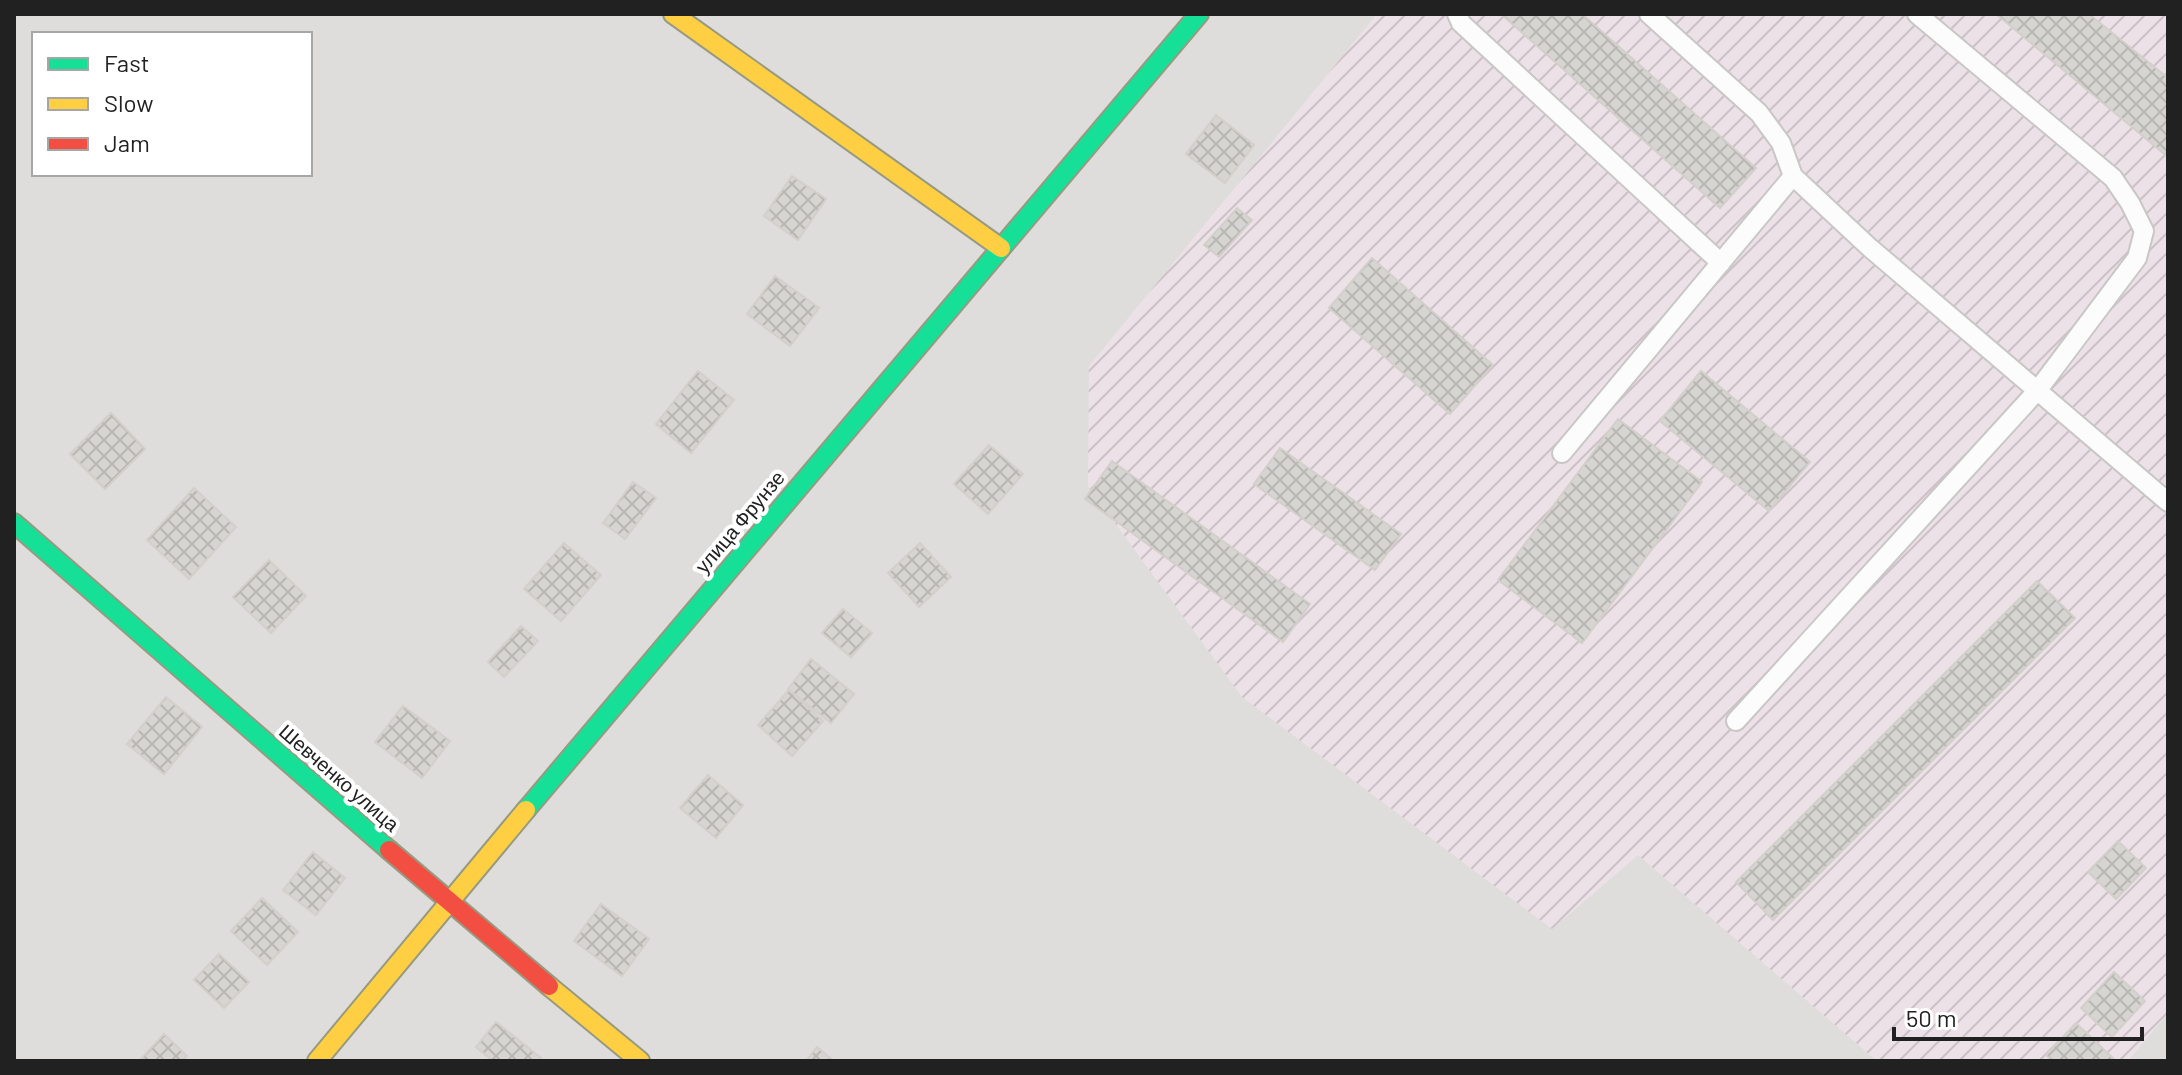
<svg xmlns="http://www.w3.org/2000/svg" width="2182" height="1075" font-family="Barlow,sans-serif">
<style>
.residential{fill:#dedddb;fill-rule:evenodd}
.industrial{fill:url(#industrial-furrows)}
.building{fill:url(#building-cross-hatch);stroke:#d3cfcb;stroke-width:2}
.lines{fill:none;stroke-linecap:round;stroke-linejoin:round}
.lane-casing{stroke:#c8c7c6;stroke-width:22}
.fast-casing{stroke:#989a80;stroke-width:22}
.slow-casing{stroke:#989a80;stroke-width:22}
.jam-casing{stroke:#989a80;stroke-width:22}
.lane{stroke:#fdfcfc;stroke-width:18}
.fast{stroke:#16e098;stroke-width:18}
.slow{stroke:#ffcf43;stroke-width:18}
.jam{stroke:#f24e42;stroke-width:18}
.labels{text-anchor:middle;stroke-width:8;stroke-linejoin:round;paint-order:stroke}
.street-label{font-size:20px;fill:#212121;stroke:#fff}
</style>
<defs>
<pattern id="industrial-furrows" width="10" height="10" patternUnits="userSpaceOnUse" patternTransform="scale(2)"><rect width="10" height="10" fill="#ede1e8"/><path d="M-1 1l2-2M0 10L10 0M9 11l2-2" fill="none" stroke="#cbc1c7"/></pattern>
<pattern id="building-cross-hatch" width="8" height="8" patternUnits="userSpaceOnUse" patternTransform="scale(2)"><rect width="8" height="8" fill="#d7d5d2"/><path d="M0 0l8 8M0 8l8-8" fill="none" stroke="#b8b7b4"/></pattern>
</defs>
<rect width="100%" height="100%" fill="#efedea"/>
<path class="residential" d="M14 14H2168V1061H14ZM34 34H310V174H34Z"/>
<path class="industrial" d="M1377 14H2168V1013L2128 1061H1877L1638 855 1552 929 1242 697 1088 486 1089 366Z"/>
<path class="building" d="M1501 14H1582L1756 168 1720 208Z
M1996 14H2089L2168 78V157Z
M1216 115 1254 145 1225 183 1186 154Z
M792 176 826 199 798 240 764 216Z
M1237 208 1252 220 1219 257 1204 245Z
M1372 258 1493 365 1450 414 1329 308Z
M775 276 819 308 790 346 747 314Z
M698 371 734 400 691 453 656 424Z
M1701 371 1810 462 1769 511 1660 421Z
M111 413 145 449 105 489 70 454Z
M1618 419 1702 482 1582 643 1498 580Z
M989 445 1023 474 988 514 954 484Z
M1280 448 1401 534 1375 570 1254 484Z
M1112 461 1310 604 1283 642 1085 499Z
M633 482 656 498 625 539 603 523Z
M194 488 236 527 189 579 147 540Z
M564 543 601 575 561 621 524 589Z
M920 543 951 577 919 607 888 573Z
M269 560 306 596 271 633 233 597Z
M2037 581 2075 618 1773 920 1736 882Z
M843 609 872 633 851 657 822 633Z
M521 626 538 641 504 677 488 662Z
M811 659 854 694 831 723 788 689Z
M789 690 823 721 792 756 758 725Z
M166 697 202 727 164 774 127 744Z
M403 706 450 741 422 778 375 742Z
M708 775 743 805 716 838 680 808Z
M2118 841 2146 868 2116 899 2088 872Z
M313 852 345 878 316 915 283 890Z
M262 898 298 932 267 965 231 931Z
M601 904 649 939 622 976 574 941Z
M219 954 249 982 224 1008 194 980Z
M2114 972 2145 1001 2112 1037 2081 1008Z
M496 1022 541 1058 539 1061H493L476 1047Z
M2076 1023 2116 1061H2052L2046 1055Z
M164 1034 187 1056 182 1061H139Z
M817 1047 834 1061H806Z"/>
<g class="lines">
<g class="lane-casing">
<path id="lane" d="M1457 14 1461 23 1721 263
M1649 14 1759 113 1781 143 1793 176 1869 247 2168 502
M1562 453 1793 176
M1736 721 2037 391 2137 258 2144 231 2130 203 2113 178 1917 14"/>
</g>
<g class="fast-casing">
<path id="fast" d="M14 523 389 850
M526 810 1199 14"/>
</g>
<g class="slow-casing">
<path id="slow" d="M673 14 1001 248
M549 986 640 1061
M317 1061 526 810"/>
</g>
<g class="jam-casing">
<path id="jam" d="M389 850 549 986"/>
</g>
<use href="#lane" class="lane"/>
<use href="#fast" class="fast"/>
<use href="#slow" class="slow"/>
<use href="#jam" class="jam"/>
</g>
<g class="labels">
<g class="street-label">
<text transform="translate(740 522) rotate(-50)" y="7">улица Фрунзе</text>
<text transform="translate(339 778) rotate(41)" y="7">Шевченко улица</text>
</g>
</g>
<rect width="2182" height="1075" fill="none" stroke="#212121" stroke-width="32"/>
<rect x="32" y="32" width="280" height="144" fill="#ffffff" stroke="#a6a6a6" stroke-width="2"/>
<rect x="48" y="58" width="40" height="12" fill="#16e098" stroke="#a6a6a6" stroke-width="2"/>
<text x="104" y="72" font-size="24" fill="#212121">Fast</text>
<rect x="48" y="98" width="40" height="12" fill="#ffcf43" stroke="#a6a6a6" stroke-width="2"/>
<text x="104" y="112" font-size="24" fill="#212121">Slow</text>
<rect x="48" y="138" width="40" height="12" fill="#f24e42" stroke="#a6a6a6" stroke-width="2"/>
<text x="104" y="152" font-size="24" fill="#212121">Jam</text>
<path d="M1894 1027v12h248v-12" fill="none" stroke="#212121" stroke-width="4"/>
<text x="1906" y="1027" font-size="24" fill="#212121" stroke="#ffffff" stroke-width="6" paint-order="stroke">50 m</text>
</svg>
